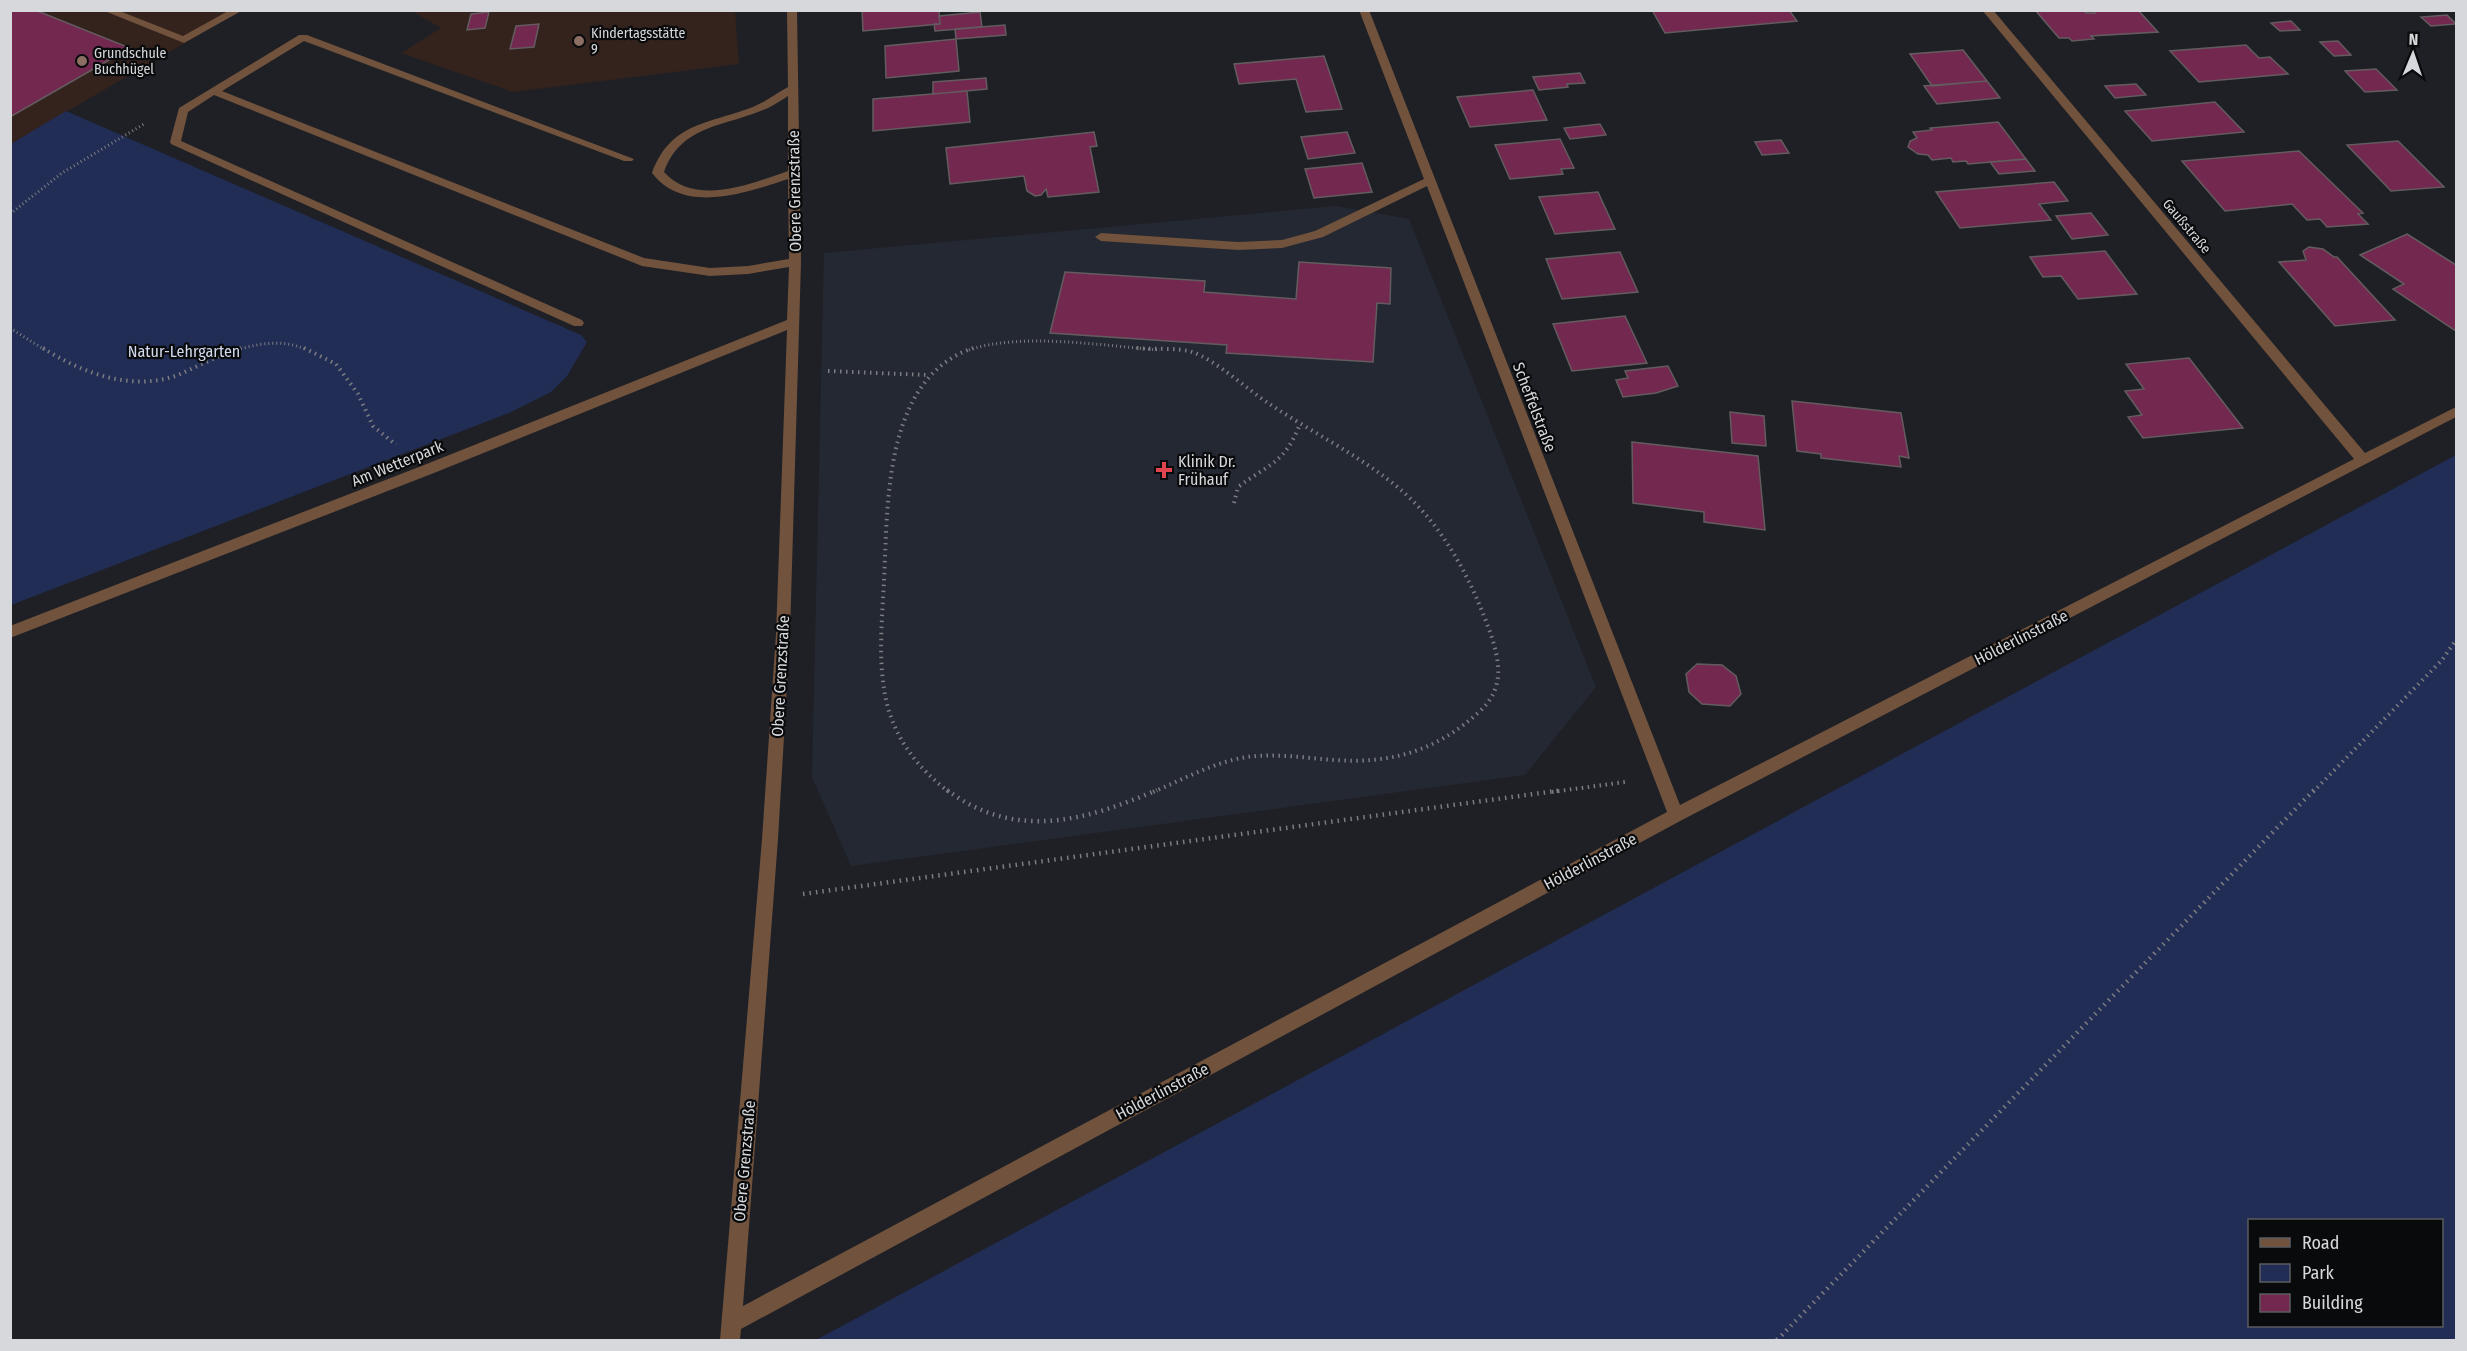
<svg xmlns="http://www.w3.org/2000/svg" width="2467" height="1351" font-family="'Fira Sans Condensed',sans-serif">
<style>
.built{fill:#242832}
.education{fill:#34221d}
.green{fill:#222d55;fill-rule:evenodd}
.building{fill:#732850;stroke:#635c5f;stroke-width:1.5}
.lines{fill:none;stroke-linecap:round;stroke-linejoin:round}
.path-far2{stroke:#7b7d81;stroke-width:3;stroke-dasharray:1 3;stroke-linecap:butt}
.path-far1{stroke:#7b7d81;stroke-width:4;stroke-dasharray:1.5 4.5;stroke-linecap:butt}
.path{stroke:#7b7d81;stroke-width:4.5;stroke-dasharray:1.5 5;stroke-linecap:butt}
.minor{fill:#70523d;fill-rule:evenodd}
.education-dot{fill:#8d6e63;stroke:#090a0c;stroke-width:2}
.health-dot{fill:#e0444e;stroke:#090a0c;stroke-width:2}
.labels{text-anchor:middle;stroke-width:4.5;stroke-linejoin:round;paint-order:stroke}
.far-poi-label{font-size:14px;fill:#d7d8db;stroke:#090a0c;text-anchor:start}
.far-street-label{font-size:14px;fill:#d7d8db;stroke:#090a0c}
.street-label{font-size:16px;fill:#d7d8db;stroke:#090a0c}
.park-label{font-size:16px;fill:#d2daee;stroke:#090a0c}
.poi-label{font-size:16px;fill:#d7d8db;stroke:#090a0c;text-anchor:start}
</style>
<rect width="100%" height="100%" fill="#1e2025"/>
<path class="built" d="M1336 206 1409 219 1596 687 1525 775 851 866 812 777 824 253Z"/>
<path class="education" d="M735 10 739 64 513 92 401 53 441 28 413 12 416 11Z
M11 11H240L11 144Z"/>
<path class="green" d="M66 111 581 335 587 342 567 376 551 392 511 412 11 605V144Z
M2456 455V1340H816ZM2250 1220H2442V1326H2250Z"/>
<path class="building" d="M10 10H35L130 48 10 117Z
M862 10H939L940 24 863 31Z
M1652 10H1789L1797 21 1665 33Z
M2035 10H2084L2086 13H2095L2093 10H2138L2158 32 2091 36 2094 39 2072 41 2069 38H2059Z
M489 12 485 28 467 30 471 14Z
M980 12 982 27 935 31 934 24H940L939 16Z
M2447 15 2456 24 2431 26 2421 17Z
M2291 21 2300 30 2280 31 2271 23Z
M539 24 534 47 510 49 516 26Z
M1005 25 1006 35 956 39 955 29Z
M956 39 959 71 886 78 885 46Z
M2338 41 2351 55 2334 56 2320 42Z
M2246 45 2259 58 2270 57 2288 74 2199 82 2170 51Z
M1963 50 1987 81 1932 86 1910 54Z
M1324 56 1342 109 1306 112 1296 79 1239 84 1234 64Z
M2376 69 2397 90 2365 92 2345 71Z
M1580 73 1585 83 1567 84 1568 87 1539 90 1533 77Z
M986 78 987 89 933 94V82Z
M1987 81 2000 98 1937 104 1924 86Z
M2136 84 2146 95 2115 98 2105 86Z
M1533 90 1547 120 1470 127 1457 97Z
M967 91 970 122 873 131V99Z
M2215 102 2244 132 2152 141 2125 111Z
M1998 122 2026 159 1968 164 1966 161 1953 162 1951 158 1932 160 1928 155 1918 154 1908 147 1910 141 1917 138 1913 132 1932 130 1930 128Z
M1600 124 1606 135 1570 139 1564 128Z
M1094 132 1097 146 1090 147 1099 192 1048 197 1046 189 1041 195 1035 196 1027 191 1024 176 950 184 946 148Z
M1347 132 1355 153 1308 159 1301 137Z
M1560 139 1574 168 1561 169 1563 174 1510 179 1495 145Z
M1781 140 1789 153 1762 155 1755 142Z
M2398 141 2444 187 2391 191 2347 145Z
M2299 151 2363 213 2358 214 2368 224 2327 227 2320 219 2307 220 2292 204 2225 211 2182 161Z
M2026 159 2035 171 1999 174 1990 162Z
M1362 163 1372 192 1314 198 1305 169Z
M2054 182 2068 201 2039 204 2051 220 1960 228 1936 192Z
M1598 192 1615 229 1555 234 1539 197Z
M2091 213 2108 235 2072 239 2056 216Z
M2407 234 2456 265V331L2393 289 2404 284 2360 255Z
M2309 247 2323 249 2334 257H2337L2395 320 2335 326 2279 262 2306 260 2303 251Z
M2105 251 2137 294 2078 299 2061 276 2043 277 2030 257Z
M1620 252 1638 292 1562 299 1546 259Z
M1299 262 1391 268 1390 304 1377 303 1373 362 1226 353 1227 345 1050 333 1065 272 1205 281 1204 292 1296 299Z
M1625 316 1647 363 1572 371 1553 324Z
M2189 358 2243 428 2143 438 2128 417 2142 415 2125 391 2144 389 2126 364Z
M1668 366 1678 386 1656 393 1623 397 1616 380 1628 378 1625 371Z
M1792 401 1901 413 1909 458 1899 456 1901 467 1821 458V454L1797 451Z
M1730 412 1764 416 1766 446 1732 443Z
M1632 442 1758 456 1765 530 1704 522V512L1633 503Z
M1697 664 1722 665 1736 676 1741 694 1730 706 1702 704 1689 692 1686 674Z"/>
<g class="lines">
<path class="path-far2" d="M10 214 62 173 144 124
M10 328 45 350
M237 350C260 343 284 339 307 350
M969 350C1021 332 1104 346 1160 350"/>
<path class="path-far1" d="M43 348C82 373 132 392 178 375 199 366 219 355 241 348
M304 348 336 364 358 394 373 426 396 445
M1137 348C1154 350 1176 347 1192 352 1214 359 1247 389 1268 403 1311 432 1361 456 1401 490 1444 527 1471 579 1490 632 1500 661 1505 688 1480 711 1437 751 1391 764 1334 760 1305 758 1276 753 1247 757 1214 762 1184 779 1153 792
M828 371 928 375
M1234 503 1238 487C1269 464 1285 463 1300 424
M949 792C921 771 898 743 888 708 877 667 882 623 884 581 888 504 883 379 973 348
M1552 792 1625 782
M2313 792 2442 660 2456 640"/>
<path class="path" d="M947 790C1015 841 1085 821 1157 790
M803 894 1563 790
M1777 1340 2314 790"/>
<path class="minor" d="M102 10H117L183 36 230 10H243L184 43Z
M787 10H797L801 262 790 634 778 839 743 1306 1667 812 1427 186 1323 237 1282 248 1238 250 1101 241 1095 237 1101 233 1238 242 1282 240 1315 231 1424 179 1359 10H1369L1680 805 2354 459 1982 10H1993L2365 453 2456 407V417L1682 820 741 1329 740 1340H720L762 839 776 634 787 330 434 473 10 638V626L424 465 787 320 789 267 748 274 710 276 642 266 214 95 188 112 181 141 582 320 584 323 582 326H574L171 144 170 142 179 108 299 35H307L634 159 632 161H624L304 41 222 91 644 258 710 268 748 266 789 259 788 179C746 193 684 215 652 173 671 121 711 124 755 106 767 101 777 93 788 87ZM788 96V171C750 184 696 207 664 172 681 125 723 127 763 110 772 107 780 101 788 96Z"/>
</g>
<g class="education-dot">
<circle cx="579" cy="41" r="6"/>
<circle cx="82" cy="61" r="6"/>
</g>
<path class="health-dot" d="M1161 461h6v6h6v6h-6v6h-6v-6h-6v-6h6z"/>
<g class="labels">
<g class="far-poi-label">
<text x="591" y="38">Kindertagsstätte<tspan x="591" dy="16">9</tspan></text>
<text x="94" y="58">Grundschule<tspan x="94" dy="16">Buchhügel</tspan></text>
</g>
<g class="far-street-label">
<text transform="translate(2187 226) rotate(50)" y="5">Gaußstraße</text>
</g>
<g class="street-label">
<text transform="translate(794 191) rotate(-91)" y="6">Obere Grenzstraße</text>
<text transform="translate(1535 407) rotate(69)" y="6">Scheffelstraße</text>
<text transform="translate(397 463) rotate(-22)" y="6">Am Wetterpark</text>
<text transform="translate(2021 637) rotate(-27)" y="6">Hölderlinstraße</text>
<text transform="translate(780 676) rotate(-87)" y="6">Obere Grenzstraße</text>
<text transform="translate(1590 861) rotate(-28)" y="6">Hölderlinstraße</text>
<text transform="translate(1162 1091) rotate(-28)" y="6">Hölderlinstraße</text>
<text transform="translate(744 1161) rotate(-85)" y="6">Obere Grenzstraße</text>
</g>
<g class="park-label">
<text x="184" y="357">Natur-Lehrgarten</text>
</g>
<g class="poi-label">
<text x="1178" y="467">Klinik Dr.<tspan x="1178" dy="18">Frühauf</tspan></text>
</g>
</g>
<rect width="2467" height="1351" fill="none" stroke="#d7d8db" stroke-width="24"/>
<rect x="2248" y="1219" width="195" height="108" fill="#090a0c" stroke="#5b5c5f" stroke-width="1.5"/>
<rect x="2260" y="1238" width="30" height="9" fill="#70523d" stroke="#5b5c5f" stroke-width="1.5"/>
<text x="2302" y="1249" font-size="18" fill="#d7d8db">Road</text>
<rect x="2260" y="1264" width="30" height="18" fill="#222d55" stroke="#5b5c5f" stroke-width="1.5"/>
<text x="2302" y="1279" font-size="18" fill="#d7d8db">Park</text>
<rect x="2260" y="1294" width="30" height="18" fill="#732850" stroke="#5b5c5f" stroke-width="1.5"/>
<text x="2302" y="1309" font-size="18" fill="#d7d8db">Building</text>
<g transform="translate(2413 54) rotate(2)" stroke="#090a0c" stroke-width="4.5" paint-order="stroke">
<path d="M0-4.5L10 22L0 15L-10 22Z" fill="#d7d8db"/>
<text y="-9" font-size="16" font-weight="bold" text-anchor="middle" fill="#d7d8db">N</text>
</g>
</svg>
